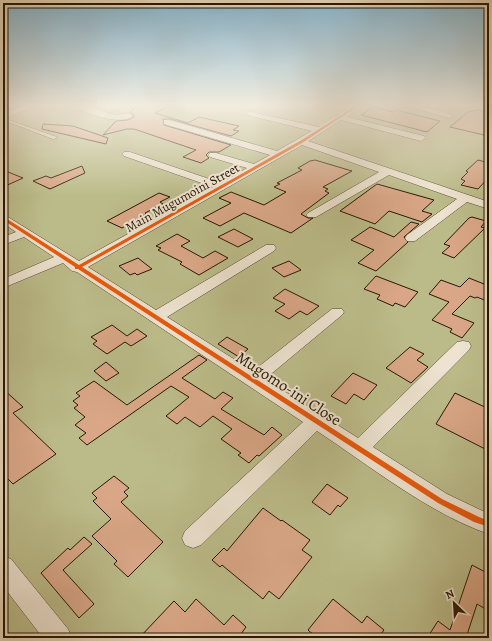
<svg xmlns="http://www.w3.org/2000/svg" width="492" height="641" font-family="Alegreya,serif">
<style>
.green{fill:#bbbb89;stroke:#726845}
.building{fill:#d9a787;stroke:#291601}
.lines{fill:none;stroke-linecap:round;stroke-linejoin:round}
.service-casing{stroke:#58462e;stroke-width:1}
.minor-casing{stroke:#58462e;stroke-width:1}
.service{fill:#ede3d0;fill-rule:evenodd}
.minor{fill:#ede3d0;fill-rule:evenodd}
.cycleway-casing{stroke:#ede3d0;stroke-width:3}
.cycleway{fill:#e8590c;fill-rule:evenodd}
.labels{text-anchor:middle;stroke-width:4;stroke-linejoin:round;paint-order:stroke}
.far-street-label{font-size:13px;fill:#291601;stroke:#ede3d0}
.street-label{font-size:16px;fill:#291601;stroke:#ede3d0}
</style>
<rect width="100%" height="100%" fill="#e3d4b6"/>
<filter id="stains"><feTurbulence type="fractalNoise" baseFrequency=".005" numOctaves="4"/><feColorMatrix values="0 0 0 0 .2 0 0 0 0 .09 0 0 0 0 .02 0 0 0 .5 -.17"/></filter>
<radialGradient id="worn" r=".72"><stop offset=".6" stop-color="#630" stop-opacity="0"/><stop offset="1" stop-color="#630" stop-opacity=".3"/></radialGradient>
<path class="green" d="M3 106H489V638H3Z"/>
<path class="building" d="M137 106H170L155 113 188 123 199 117 239 126 233 130 239 131 231 136 170 119H163L164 125 231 145 219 152H209L206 155 209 158 201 163 183 157 196 150 134 129H127L103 135 116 121 128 120 134 117V115L130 112Z
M373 107 393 112 396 110 440 121 427 132 361 115Z
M478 110 489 113V130L484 135 450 127 468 112Z
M43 124 73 126 108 138 106 144 42 129Z
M315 160 352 171 323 187 328 189 325 191 329 193 301 214 308 218H313L291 233 244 213 220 226 203 218 231 203 219 198 231 192 264 205 286 192 274 187 280 184 277 183 302 170 298 168 310 161Z
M478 160 489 163V177L478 189 461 185 465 181 461 179 468 172 466 171Z
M82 166 85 173 50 189 33 181 46 176 51 178Z
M3 170 23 178 3 187Z
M377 184 434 200 422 211 432 214 422 222 389 211 375 224 340 211Z
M159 193 170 197 160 202 163 204 145 213 146 214 122 228 107 221Z
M472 217 486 221 481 227 485 228 454 258 442 253 450 246 444 244 469 218Z
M411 222 419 224 404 237 408 242 376 271 358 263 374 250 351 240 370 227 394 237Z
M234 229 253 239 238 247 218 237Z
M177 234 190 241 181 246 203 258 215 251 228 258 199 275 180 264 182 262 158 250 161 248 156 246Z
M138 258 152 269 137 275 135 273 130 275 119 266Z
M289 261 301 270 284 277 272 268Z
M376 276 418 292 405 307 395 303 393 306 377 299 380 295 364 289Z
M469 278 489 286V302L477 297 475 298 470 296 452 314 474 323 462 338 450 332 452 329 432 320 449 302 429 294 441 280 460 287Z
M285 289 319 306 307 315 300 311 289 319 275 311 285 304 273 298Z
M112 325 127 336 137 329 147 336 131 346 125 342 107 354 93 344 97 341 91 337Z
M227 337 248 349 239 357 218 344Z
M410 347 424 354 417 360 428 367 411 383 386 368Z
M199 355 207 360 182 378 215 399 223 392 233 398 221 409 264 435 272 427 282 435 259 456 257 455 249 463 238 455 241 453 221 439 232 429 213 416 200 427 185 417 177 424 166 416 189 397 171 386 87 445 79 438 86 433 75 425 85 417 74 408 78 405 73 401 80 396 76 393 94 381 127 405Z
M106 362 119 373 106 381 94 371Z
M353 373 377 385 364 400 354 394 346 404 331 396Z
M3 389 23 407 13 413 56 454 13 484 3 474Z
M455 393 489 409V451L436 424Z
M114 476 129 488 124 492 128 496 121 502 163 542 128 577 114 564 117 561 92 536 111 519 93 501 97 498 92 493Z
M327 484 348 498 340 507 338 505 330 515 312 502Z
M263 508 281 521 282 520 310 540 302 550 312 557 279 599 269 591 263 599 222 565 220 567 212 560 224 548 227 551Z
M84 537 92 544 63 570 94 604 79 618 41 573 68 548 70 550Z
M472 565 489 574V611L477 604 466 638H427L438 621 450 630Z
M196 599 224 625 233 615 246 627 238 638H139L174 601 185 612Z
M333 599 362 623 367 616 384 630 378 638H317L308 630Z"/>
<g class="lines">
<g class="service-casing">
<path id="service" d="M3 118 57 137V138L53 139 3 120Z"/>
</g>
<g class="minor-casing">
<path id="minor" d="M23 106H36L3 119V113Z
M74 106H87L115 115 129 113 133 116C122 126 85 114 74 106Z
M352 106H362L347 117 424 136 426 138 421 141 341 120 308 141 489 202V209L467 202 415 241H407L405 238 407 235 457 199 389 175 316 217H308L306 215 308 213 379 172 302 145 88 267 156 310 266 245H274L276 248 274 251 167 317 253 371 332 309H342L344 312 342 315 265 379 358 438 457 342 463 341 469 342 471 346 469 350 373 447 447 494 489 514V534C430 514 370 466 317 431L201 545 193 548 185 545 182 538 185 531 303 422 77 272 72 271 63 263 3 288V279L54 257 24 237 3 245V237L16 232 3 223V214L79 261 213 187 124 156 122 154 124 152H130L221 183 247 168 210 157 208 155 210 153H216L254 164 270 155 164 124V120H170L277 151 312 131 247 115V111L319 127Z
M407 106H423L453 115 449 118Z
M3 556 11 559 68 629 72 638H43L3 586Z"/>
</g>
<use href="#service" class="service"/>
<use href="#minor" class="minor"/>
<g class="cycleway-casing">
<path id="cycleway" d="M355 106H359L302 143 82 267 442 499 479 517 489 521V527L474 522 438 503 78 269H75V267L3 220V217H4L79 265 300 141Z"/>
</g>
<use href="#cycleway" class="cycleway"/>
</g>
<linearGradient id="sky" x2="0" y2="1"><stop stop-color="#87b6cf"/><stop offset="0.54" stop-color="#f2ecde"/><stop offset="1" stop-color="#f2ecde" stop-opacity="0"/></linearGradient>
<rect width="492" height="196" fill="url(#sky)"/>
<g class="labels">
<g class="far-street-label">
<text transform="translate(182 197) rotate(-29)" y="5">Main Mugumoini Street</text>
</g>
<g class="street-label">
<text transform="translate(289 388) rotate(33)" y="6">Mugomo-ini Close</text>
</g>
</g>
<rect width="492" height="641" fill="none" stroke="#e3d4b6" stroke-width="16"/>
<rect x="4" y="4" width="484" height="633" fill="none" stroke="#291601" stroke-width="2"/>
<rect x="8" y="8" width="476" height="625" fill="none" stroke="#291601"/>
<g transform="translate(454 603) rotate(335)" stroke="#ede3d0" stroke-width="3" paint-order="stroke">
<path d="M0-3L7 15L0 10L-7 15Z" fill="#291601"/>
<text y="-6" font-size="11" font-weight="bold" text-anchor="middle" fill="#291601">N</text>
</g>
<rect width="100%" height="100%" filter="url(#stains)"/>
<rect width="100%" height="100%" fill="url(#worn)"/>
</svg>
